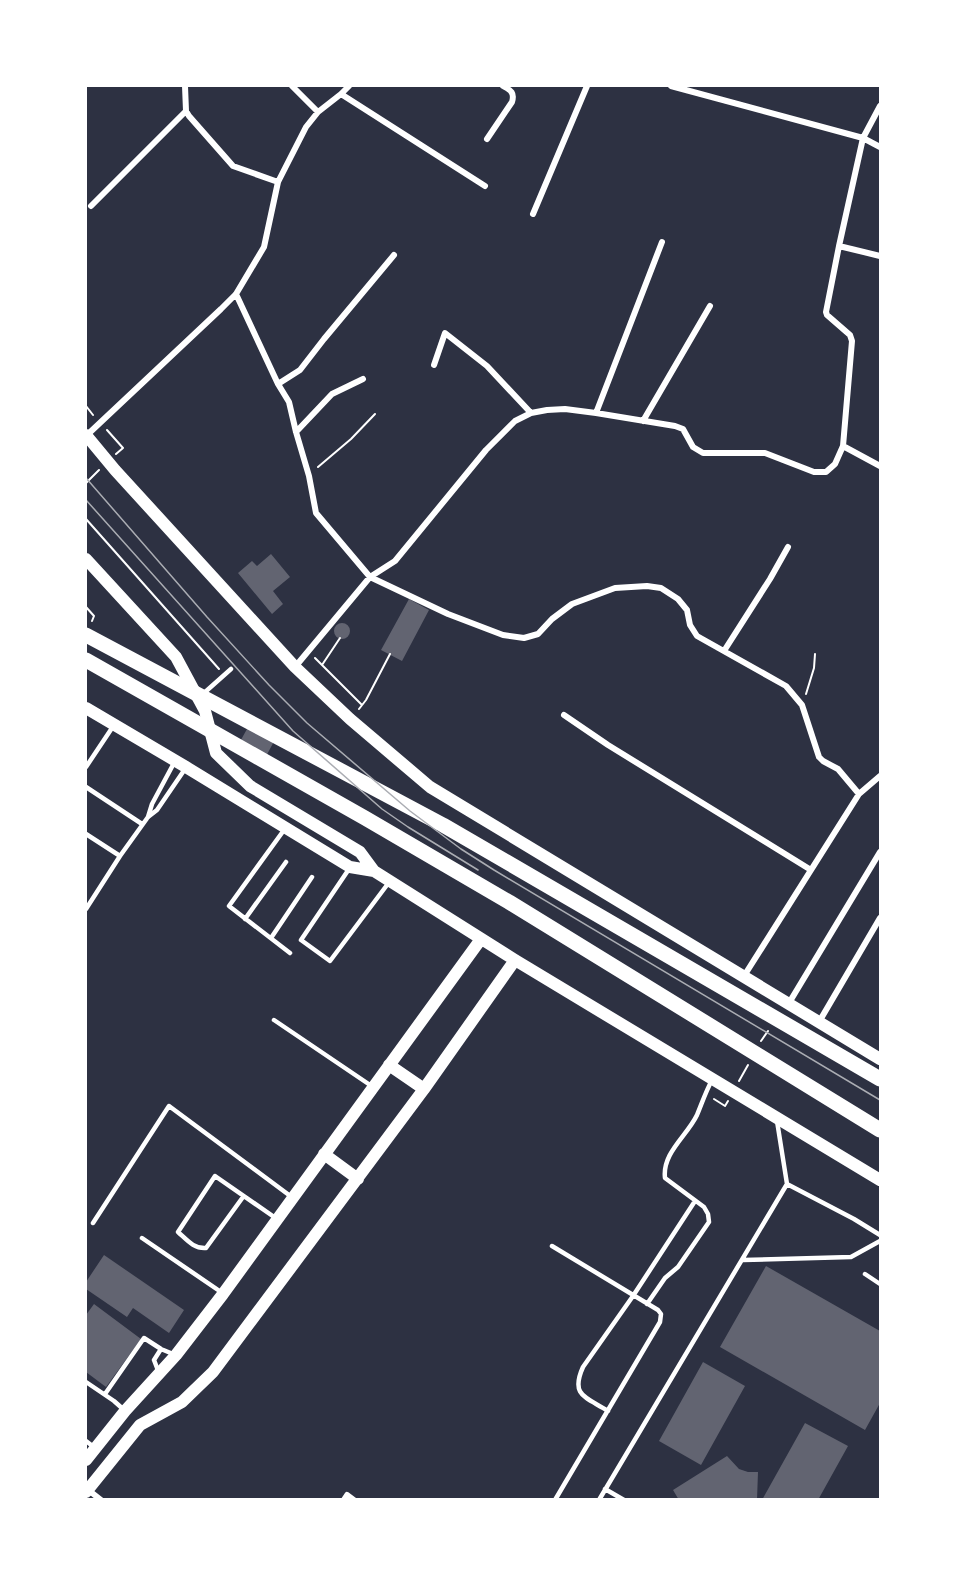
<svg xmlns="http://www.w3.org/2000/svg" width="966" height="1585" font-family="Mulish,sans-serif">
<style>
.building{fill:#626471}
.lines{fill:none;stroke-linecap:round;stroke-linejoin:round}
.path{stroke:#fff;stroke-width:2}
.service{stroke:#fff;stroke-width:4.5}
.minor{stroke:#fff;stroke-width:6}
.secondary{stroke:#fff;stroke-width:12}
.motorway{stroke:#fff;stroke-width:15}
.tram{stroke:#abadb3;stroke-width:1.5}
</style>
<rect width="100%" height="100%" fill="#2d3142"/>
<path class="building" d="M271 554 290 577 273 591 283 604 272 614 238 573 252 561 257 566Z
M409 599 429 610 402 661 381 650Z
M334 631a8 8 0 1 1 16 0a8 8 0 1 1-16 0Z
M247 729 279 732 263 762 237 747Z
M104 1255 184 1310 169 1333 133 1308 127 1317 86 1289V1282Z
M766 1266 880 1331V1403L865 1430 720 1347Z
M94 1304 141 1339 106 1387 86 1372V1315Z
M703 1362 745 1386 701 1465 659 1441Z
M805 1423 848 1446 818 1500H762Z
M727 1456 739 1469 748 1472H758L757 1500H679L673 1490Z"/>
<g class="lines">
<path class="path" d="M86 406 93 415
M107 430 123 448 116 454
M318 467 351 439 375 414
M86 483 99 470
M86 519 219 669
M86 607 94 616 92 621
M315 658 362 705
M322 665 340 638
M806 694 814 668 815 654
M359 709 366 700 390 654
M761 1041 768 1031
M739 1081 748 1065
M714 1099 725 1106 728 1101"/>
<path class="service" d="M204 693 231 669
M86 767 114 725
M86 787 142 824
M148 817 152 804 174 763
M284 830 229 906 290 953
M86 834 120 856 148 817 157 810 185 769
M349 869 301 940 330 961 390 881
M86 909 120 856
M245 919 286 862
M271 938 312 877
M274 1020 373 1087
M787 1184 854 1219 880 1235
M243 1197 206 1248C194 1249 187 1240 178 1232L215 1176 277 1219
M93 1223 169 1106 293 1198
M142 1238 221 1292
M552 1246 658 1310 661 1314 660 1322 555 1500
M743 1260 851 1257 880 1241
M865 1274 880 1284
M647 1304 665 1278 678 1267 709 1222 708 1214 704 1207 665 1178C662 1153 687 1136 697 1115 702 1103 706 1091 712 1080
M159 1373 154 1360 161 1349
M86 1382 114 1401 123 1409
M105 1394 144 1338 161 1349 173 1354
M608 1411C586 1397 570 1396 583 1367L633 1296 695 1201
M86 1441 95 1448
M605 1489 624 1500
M343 1500 347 1494 355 1500
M599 1500 787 1184 777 1121"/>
<path class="minor" d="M185 86 186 111 189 116 233 166 278 182
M292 86 318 112
M671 86 863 138 880 147
M341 94 485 186
M487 139 512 102C515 92 510 90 503 86
M91 206 186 111
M533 214 587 86
M839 246 880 256
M236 294 278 384 289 402 296 432 309 476 316 513 370 577 448 614 503 635 524 638 538 634 552 619 572 604 615 588 647 586 661 588 678 599 687 610 690 625 697 636 786 686 802 705 819 757 823 761 838 769 859 794
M434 365 445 333 487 366 531 413
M278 384 300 370 324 339 394 255
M596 413 662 242
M643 421 710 306
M296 432 332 394 363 379
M86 436 221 309 236 294 264 247 278 182 306 127 318 112 341 94 349 86
M843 446 880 466
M724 651 770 579 788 547
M295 667 370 577 395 561 486 450 515 421 531 413 547 410 565 409 596 413 675 426 683 429 693 447 703 453H765L814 472H826L835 464 843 446 852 341 850 335 827 315 826 312 839 246 863 138 880 106
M564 715 608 745 811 870
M744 976 859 794 880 776
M789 1003 880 852
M819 1022 880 918
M87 1489 101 1500"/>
<path class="secondary" d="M86 435 115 470 295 667 350 719 430 787 880 1059
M86 559 176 657 205 711 216 753 250 786 360 852 374 871 515 960 880 1180
M86 708 186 767 350 867 374 871
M389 1065 424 1089
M324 1154 358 1179
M86 1460 125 1411 176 1355 223 1294 481 939
M86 1492 140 1425 182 1402 213 1372 424 1089 515 960"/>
<path class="motorway" d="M86 635 443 825 880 1079
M86 660 365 818 509 902 880 1130"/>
<path class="tram" d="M86 478 207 617 269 685 307 723 410 811 461 849 494 870 880 1100
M86 500 293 731 382 809 408 827 478 870"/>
</g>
<rect width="966" height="1585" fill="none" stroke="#ffffff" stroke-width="174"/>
</svg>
